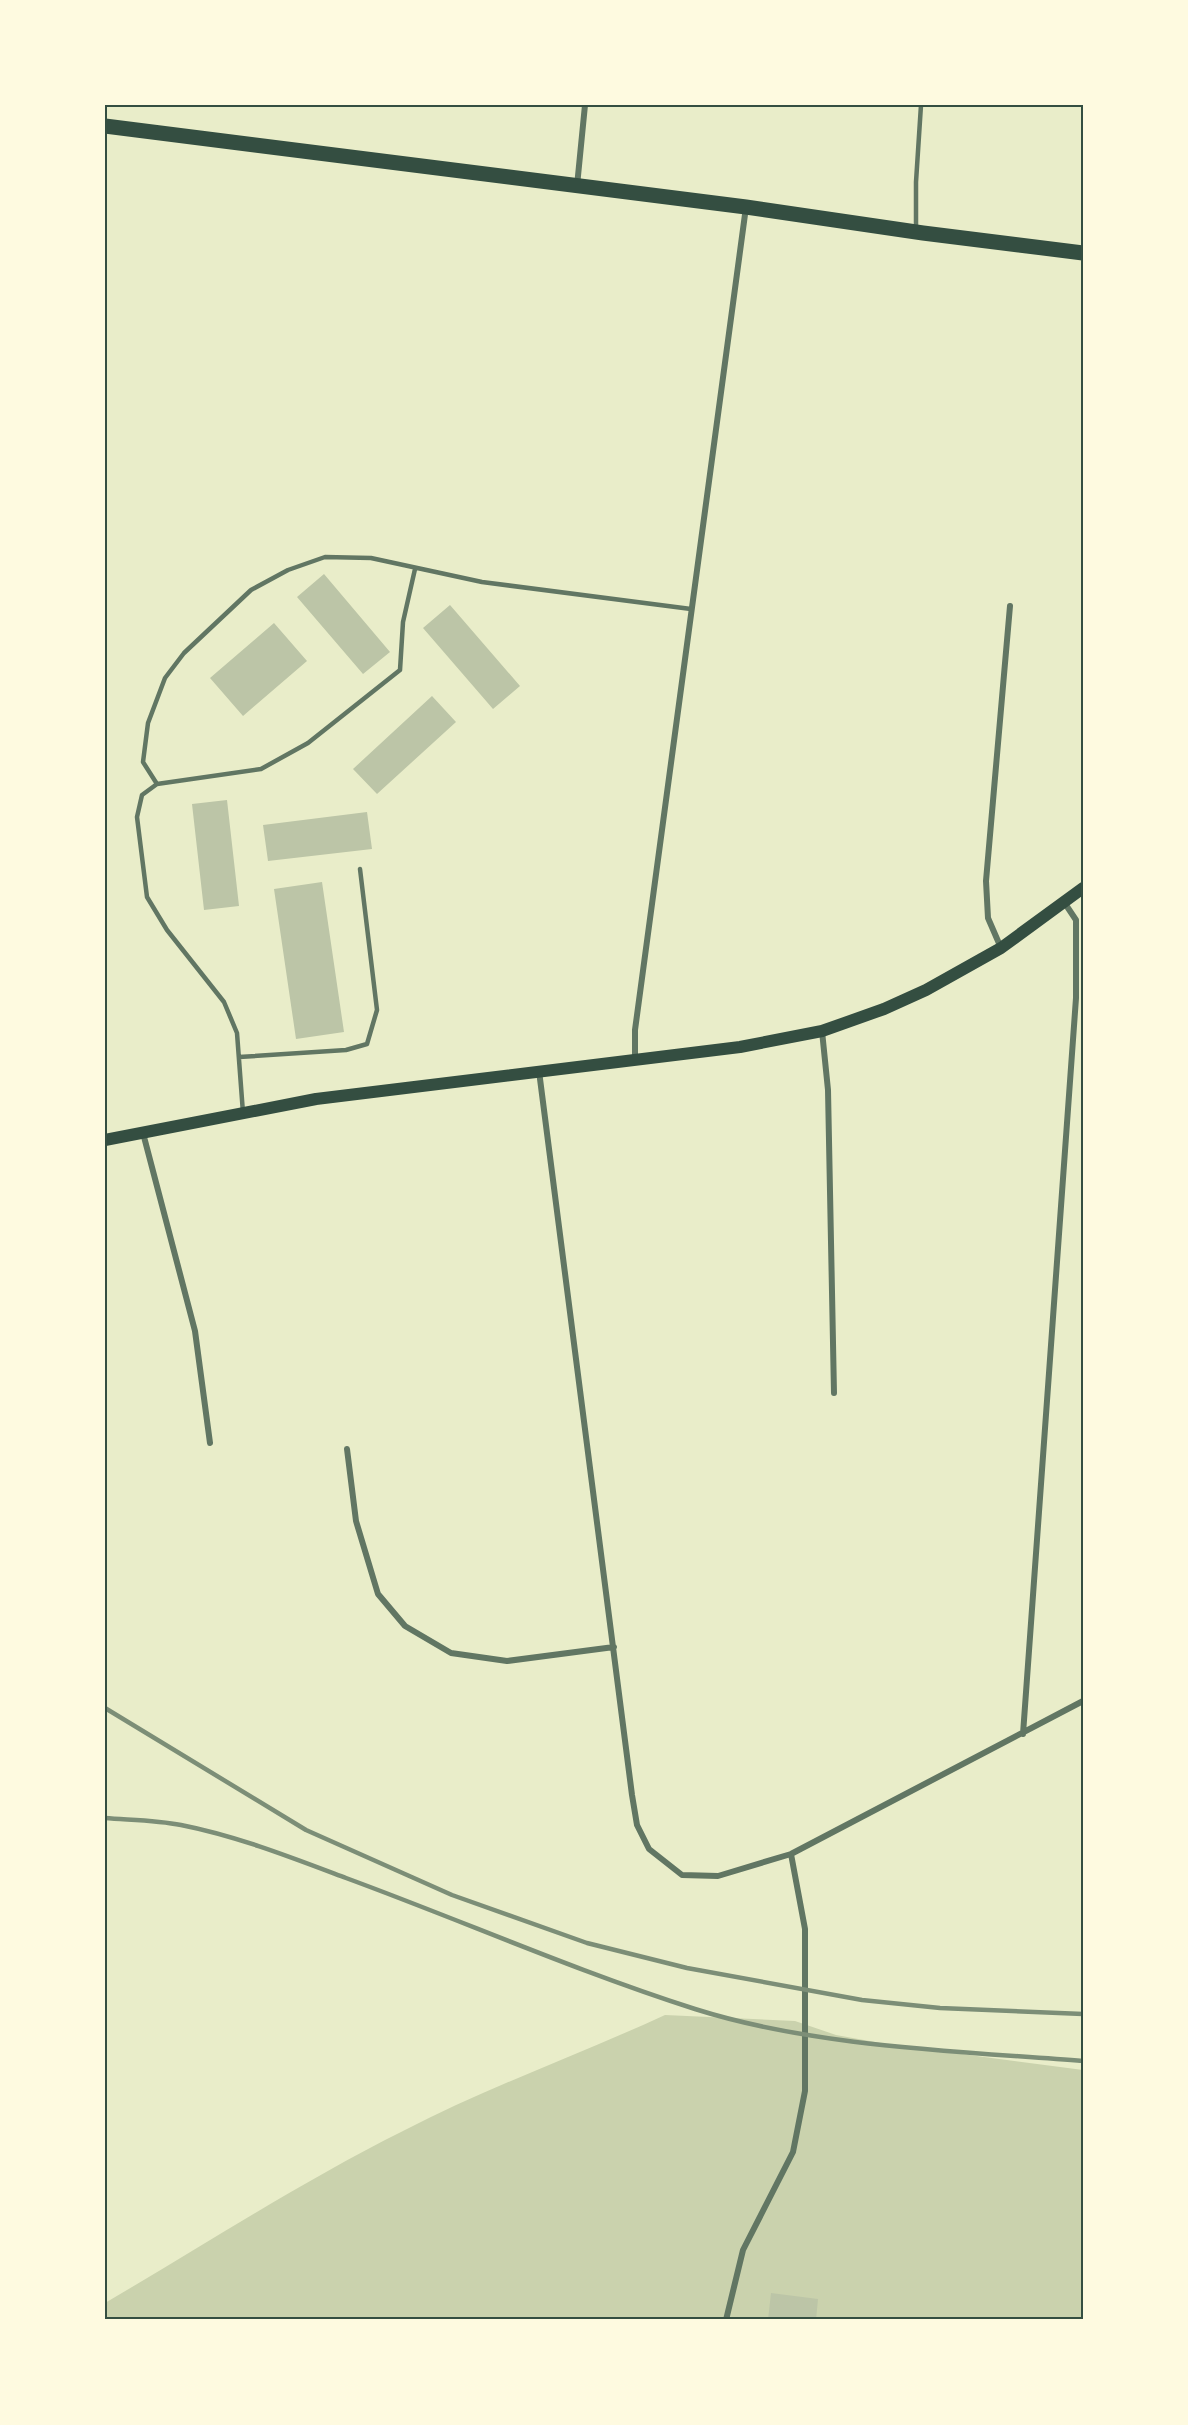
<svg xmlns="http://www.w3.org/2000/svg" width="1188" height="2425" font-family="Ubuntu,sans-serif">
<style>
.green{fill:#cad2ad}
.building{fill:#bcc5a7}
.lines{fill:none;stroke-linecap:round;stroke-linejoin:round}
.service{stroke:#617663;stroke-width:4.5}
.minor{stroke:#617663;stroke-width:6}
.secondary{stroke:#344e41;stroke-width:12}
.primary{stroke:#344e41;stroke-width:15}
.rail{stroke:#7c8e77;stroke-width:4.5}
.neatline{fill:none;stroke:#344e41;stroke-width:2}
</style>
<rect width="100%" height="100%" fill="#e9edc9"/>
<path class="green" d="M665 2015 795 2021 836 2035 886 2044 1083 2070V2320H105V2303C204 2245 301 2182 403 2131 488 2087 578 2055 665 2015Z"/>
<path class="building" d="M324 574 390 652 363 674 297 597Z
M450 605 520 686 493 709 423 628Z
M274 623 307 661 243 716 210 678Z
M432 696 456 722 377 794 353 769Z
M227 800 239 906 204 910 192 804Z
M367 812 372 849 268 861 263 825Z
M322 882 344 1032 296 1039 274 889Z
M771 2293 818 2299 816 2320H768Z"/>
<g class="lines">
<path class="service" d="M916 229V182L921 105
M157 784 143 762 148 723 165 678 184 653 251 590 288 570 325 557 371 558 482 582 691 609
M239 1057 346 1050 367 1044 377 1010 360 869
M243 1113 237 1033 224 1002 167 930 147 897 137 817 142 795 157 784 261 769 308 743 400 670 403 622 415 569"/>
<path class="minor" d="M577 186 585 105
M1001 948 988 918 986 881 1010 606
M822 1031 828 1090 834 1393
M635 1060V1030L746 207
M539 1071 632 1795 637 1825 649 1849 682 1875 718 1876 791 1854 1083 1701
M143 1133 195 1331 210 1443
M347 1449 356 1521 378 1594 405 1626 451 1653 507 1661 614 1647
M1023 1734 1076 998V920L1064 902
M726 2320 743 2250 793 2152 805 2091V1929L791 1854"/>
<path class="secondary" d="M105 1140 316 1099 740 1047 822 1031 884 1009 926 990 1001 948 1083 888"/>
<path class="primary" d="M105 126 746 207 923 233 1083 253"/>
<path class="rail" d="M105 1708 306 1830 452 1895 587 1943 687 1968 862 2000 940 2008 1083 2014
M105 1818C130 1820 157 1820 181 1825 237 1836 293 1858 346 1878 463 1921 576 1971 695 2009 815 2047 957 2051 1083 2061"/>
</g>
<rect width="1188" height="2425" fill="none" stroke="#fefae0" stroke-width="213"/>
<rect x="106" y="106" width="976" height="2212" class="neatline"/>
</svg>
